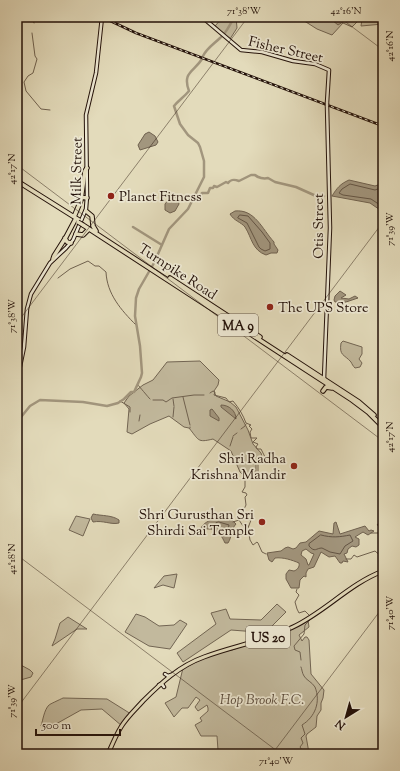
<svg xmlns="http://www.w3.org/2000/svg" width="400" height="771" font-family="'Sorts Mill Goudy',serif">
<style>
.green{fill:#c2b99d;stroke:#726553}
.water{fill:#a2967e;stroke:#6f614f;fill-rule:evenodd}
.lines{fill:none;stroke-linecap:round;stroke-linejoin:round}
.shore{stroke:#625444;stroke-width:1}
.stream{stroke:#6f614f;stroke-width:1}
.river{stroke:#a2967e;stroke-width:2.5}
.secondary-casing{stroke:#231109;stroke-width:4.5}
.primary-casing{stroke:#231109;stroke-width:5}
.trunk-casing{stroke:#231109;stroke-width:5.5}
.secondary{stroke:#ede8d3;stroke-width:2.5}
.primary{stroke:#e3dbbb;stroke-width:3}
.trunk{stroke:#e3dbbb;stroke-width:3.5}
.rail-casing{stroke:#231109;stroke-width:2.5}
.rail{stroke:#ede8d3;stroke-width:1;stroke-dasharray:3;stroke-linecap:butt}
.secondary-bridge-casing{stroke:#231109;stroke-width:4.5;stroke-linecap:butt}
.trunk-bridge-casing{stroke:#231109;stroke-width:5.5;stroke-linecap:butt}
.secondary-bridge{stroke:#ede8d3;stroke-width:2.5}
.trunk-bridge{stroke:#e3dbbb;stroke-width:3.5}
.ticks{fill:none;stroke:#231109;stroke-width:1;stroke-opacity:0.45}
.poi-dot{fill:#8f2418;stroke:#ede8d3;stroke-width:1.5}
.labels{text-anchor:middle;stroke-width:3.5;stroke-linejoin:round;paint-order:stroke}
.shield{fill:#ede8d3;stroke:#605246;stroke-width:1}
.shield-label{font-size:13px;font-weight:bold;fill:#231109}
.street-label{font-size:14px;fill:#231109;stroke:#ede8d3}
.poi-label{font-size:14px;fill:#231109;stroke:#ede8d3;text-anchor:start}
.park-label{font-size:14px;font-style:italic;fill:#5b4c3d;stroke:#ede8d3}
.neatline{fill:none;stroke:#231109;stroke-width:1.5}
.ticks-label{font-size:10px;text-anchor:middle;fill:#231109}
</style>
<rect width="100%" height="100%" fill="#e3dbbb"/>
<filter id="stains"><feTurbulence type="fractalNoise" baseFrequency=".005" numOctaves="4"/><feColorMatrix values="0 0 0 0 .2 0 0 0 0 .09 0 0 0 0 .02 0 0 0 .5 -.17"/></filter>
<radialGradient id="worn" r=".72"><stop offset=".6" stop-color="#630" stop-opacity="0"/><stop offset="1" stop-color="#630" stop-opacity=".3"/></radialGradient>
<path class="green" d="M223 17H236L237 28 230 39 215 26Z
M298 17H383V24L361 26 362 19H360L352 27 343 23 332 35 317 29Z
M17 334H24L17 375Z
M343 341 362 347V354L359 359 362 363 360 367 355 368C353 366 352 364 351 362 344 354 339 356 341 343Z
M200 361 219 380 218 385 214 391 216 396 230 402 236 407 248 430 253 444 261 453 263 460 256 464V473L244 476 240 472 231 451 213 439C197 443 199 440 189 428L184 427 169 416 150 424 132 434 127 432 129 409 124 403 129 396 143 385 153 380 167 362Z
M76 516 90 519 83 536 69 530Z
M177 574 174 588 163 585 154 588 164 576Z
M277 604 286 612 263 635 257 632 231 630 183 662 177 653 216 624 211 613 226 609 230 619 261 620Z
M136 614 145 617 159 626 174 625 180 620 187 624 170 649 149 646 125 632Z
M68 617 87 629H77L52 646 55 639 60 623Z
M308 620 309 627 299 635 302 641 305 637H307L309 640 311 674 324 690 323 698 321 703V710L317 716 316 727 307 734 306 736 309 753 312 754H227L218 750 217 736H201L195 725 202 721 200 718 208 711V708L207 705 198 711 195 707 200 700 196 697 188 708H182L174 717 165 703 176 697 183 668 215 653 232 650 264 638Z
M17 655 21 656 19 664 30 670 33 673 31 677 17 681Z
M63 698 107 699 131 714 122 726 102 709 81 710 47 729 41 726C43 720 44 710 49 705 50 704 59 700 63 698Z"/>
<path class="water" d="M322 17H351L338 25 332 20Z
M149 132 155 136 158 142 156 145 140 150 138 145 145 134Z
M349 180 375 186 383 183V212L370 203 332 196C337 188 340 184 349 180Z
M175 197 178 200 179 204 175 211 170 213 165 210V204L170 198Z
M235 211C255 209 262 229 274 242V244L278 250 277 253H271L266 255C252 250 252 238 245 227 241 222 234 221 230 214Z
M340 291 346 295 341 298 349 299 355 296 358 298 346 302H335L334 300 335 296Z
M221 405C229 405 236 411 236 419L221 407Z
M212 409 219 418V421L210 416V410Z
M93 514C102 516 112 515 119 520V523C111 525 103 520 93 522L91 518Z
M219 518 232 520 236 524C231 529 232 537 228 543H225C222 537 219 530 211 529 207 529 205 529 201 528 204 522 212 519 219 518Z
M336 522 340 534 365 526 369 531 371 530 374 531 368 535 363 532 355 537 359 539V545L356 547 352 546 348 549 347 553 344 554 348 562 343 561 342 563H340L335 556 329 557 321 552 314 567 308 569 306 573V577L304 576 300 580 299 588H291L286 579V574L289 570 294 571C297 570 300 567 299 563 292 560 283 557 275 558L272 562 269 560 267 553 281 551 285 548 288 547 293 549 296 548 300 543 306 542 319 531 333 534 334 523ZM306 549 311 553 314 554 309 565H308L306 559 301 555 302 551Z"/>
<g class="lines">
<path class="shore" d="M383 187 375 190 350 184 342 189 339 193 343 195 371 199 383 207
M240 215 248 216 262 232 270 243V249L265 251 261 249 259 247 247 223 238 218Z
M219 522 229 525 227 534H224L220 528 216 526V523Z
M321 535C332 538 340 537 350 535L353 541 345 546 340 554 330 552 322 548C316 548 315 553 309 546V544Z"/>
<path class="stream" d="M32 17 34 23
M32 33 35 56 37 59 33 73 28 76 24 82 26 91 41 109 50 110
M58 278 70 269 88 261 95 266H99L106 272C107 294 121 310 136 325
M138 385C139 386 148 397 150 399
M210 393 213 391 215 392 214 395 226 398 229 402 233 401C239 408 243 415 246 423L251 425 249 426 252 429 250 432 251 438H257L253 442 258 444 256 447 257 449H261L267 461V463L262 462 258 464V473L254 476 251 474 245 478V487L242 492 246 493 247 495 245 497 246 505 243 511 245 515 244 519 251 520 248 528 250 540 253 545 257 542 258 543 262 552 266 554
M183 397 190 425
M173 399 174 406
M153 400H163L166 402 172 398 194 395H204
M120 401 130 407V412
M173 417 174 407
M139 421 140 415
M190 427V428
M241 429 245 426 246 424
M233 436 237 433
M230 446 233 437
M233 522 239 520 243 526H248
M371 533H378L381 529 380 526 377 525 383 518
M346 559H351L354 555 357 557 375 551 383 558
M297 589 296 592 299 595 295 602 297 609 299 613 305 611 309 615
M301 660 300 652 295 650 294 646 304 634 305 625 310 620
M301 667C302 669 302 673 304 676 306 680 312 682 315 687 321 702 315 717 302 725L305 734 301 738 303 743 300 747 302 750 305 751 306 754"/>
<path class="river" d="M255 17 257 19 259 17
M203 56C207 48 214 44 220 38 227 33 230 23 235 17
M195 195H198L200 196 202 193H208L210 188H213L214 186 217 187 226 182 228 183C231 179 234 179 239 181L251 175H255C258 178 264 179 268 178L275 182 296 187 316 196H324
M133 227 162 245
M17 422 30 406 40 400 83 402 107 406 118 403 124 399 131 392H134L141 377 142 373 140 346 135 316 136 298 139 289 154 263 169 229 188 209 204 177V161L200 147 198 143 188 135 180 124 174 106C179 100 184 97 189 91 182 72 194 72 202 59"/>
<g class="secondary-casing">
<path id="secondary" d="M202 17 241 50 262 52 293 61 315 64 329 70 327 103
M324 379 330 228 327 106
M17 381 24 347 27 309 31 294 50 263 66 248 73 240 86 209 87 196 86 115 96 73 102 17
M165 674 168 676 171 675
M159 685 162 684 164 687"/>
</g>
<g class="primary-casing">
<path id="primary" d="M108 754C112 745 116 735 121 727 127 717 135 710 143 701 161 683 179 666 204 657 233 646 265 641 293 627 325 612 349 584 383 571"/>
</g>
<g class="trunk-casing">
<path id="trunk" d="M17 181 79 220
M81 197 87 198
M86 211 92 216 93 226 96 231
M74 217 81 200 85 171 87 168
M83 225 352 400 368 412 383 427
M76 234 83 235 89 229
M65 238 67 242 71 243
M53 259 54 256 66 237 75 220
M170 278 260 337
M234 319 243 318
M287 355 359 402 374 415
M323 391 326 387 332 388"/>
</g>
<use href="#secondary" class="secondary"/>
<use href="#primary" class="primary"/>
<use href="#trunk" class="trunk"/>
<g class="rail-casing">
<path id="rail" d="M102 17 136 33 383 126"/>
</g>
<use href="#rail" class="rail"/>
<g class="secondary-bridge-casing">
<path id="secondary-bridge" d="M327 106V103"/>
</g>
<g class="trunk-bridge-casing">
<path id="trunk-bridge" d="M78 222 83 225"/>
</g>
<use href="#secondary-bridge" class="secondary-bridge"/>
<use href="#trunk-bridge" class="trunk-bridge"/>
</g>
<path class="ticks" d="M339 17 383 50M17 165 383 441M17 323 248 17M17 555 281 754M17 708 383 222M272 754 383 607"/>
<g class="poi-dot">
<circle cx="111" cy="196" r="4"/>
<circle cx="270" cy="307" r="4"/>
<circle cx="294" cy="466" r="4"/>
<circle cx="262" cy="522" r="4"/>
</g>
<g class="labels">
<g class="shield">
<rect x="218" y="314" width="40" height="22" rx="3"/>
<rect x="246" y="626" width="44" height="22" rx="3"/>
</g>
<g class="shield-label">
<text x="238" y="330">MA 9</text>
<text x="268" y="642">US 20</text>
</g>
<g class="street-label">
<text transform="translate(286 49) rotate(13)" y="5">Fisher Street</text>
<text transform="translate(76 171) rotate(-89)" y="5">Milk Street</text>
<text transform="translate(318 226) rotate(-90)" y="5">Otis Street</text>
<text transform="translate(178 271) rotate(33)" y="5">Turnpike Road</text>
</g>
<g class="poi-label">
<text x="119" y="201">Planet Fitness</text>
<text x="278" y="312">The UPS Store</text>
<text x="286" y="463" text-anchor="end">Shri Radha<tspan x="286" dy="16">Krishna Mandir</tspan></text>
<text x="254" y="519" text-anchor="end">Shri Gurusthan Sri<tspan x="254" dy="16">Shirdi Sai Temple</tspan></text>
</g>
<g class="park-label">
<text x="262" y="704">Hop Brook F.C.</text>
</g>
</g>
<rect width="400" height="771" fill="none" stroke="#e3dbbb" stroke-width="44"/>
<g transform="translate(346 717) rotate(217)" stroke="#ede8d3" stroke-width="3" paint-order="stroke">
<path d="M0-3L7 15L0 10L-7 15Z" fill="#231109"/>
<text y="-6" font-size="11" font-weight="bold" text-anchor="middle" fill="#231109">N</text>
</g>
<path d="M36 729v6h84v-6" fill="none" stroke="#231109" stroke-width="2"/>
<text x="42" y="729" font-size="12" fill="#231109" stroke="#ede8d3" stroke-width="3" paint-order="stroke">500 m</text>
<rect x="22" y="22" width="356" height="727" class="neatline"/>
<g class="ticks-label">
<text x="244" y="14">71°38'W</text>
<text x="346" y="14">42°16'N</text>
<text transform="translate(389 46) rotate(-90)" y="4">42°16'N</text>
<text transform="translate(11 169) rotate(-90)" y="4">42°17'N</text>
<text transform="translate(389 229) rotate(-90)" y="4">71°39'W</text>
<text transform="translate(11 316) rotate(-90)" y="4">71°38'W</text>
<text transform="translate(389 437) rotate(-90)" y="4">42°17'N</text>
<text transform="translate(11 559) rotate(-90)" y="4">42°18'N</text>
<text transform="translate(389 613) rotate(-90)" y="4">71°40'W</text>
<text transform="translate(11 701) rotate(-90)" y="4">71°39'W</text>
<text x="276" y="764">71°40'W</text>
</g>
<rect width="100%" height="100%" filter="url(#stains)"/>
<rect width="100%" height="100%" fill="url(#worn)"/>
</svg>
